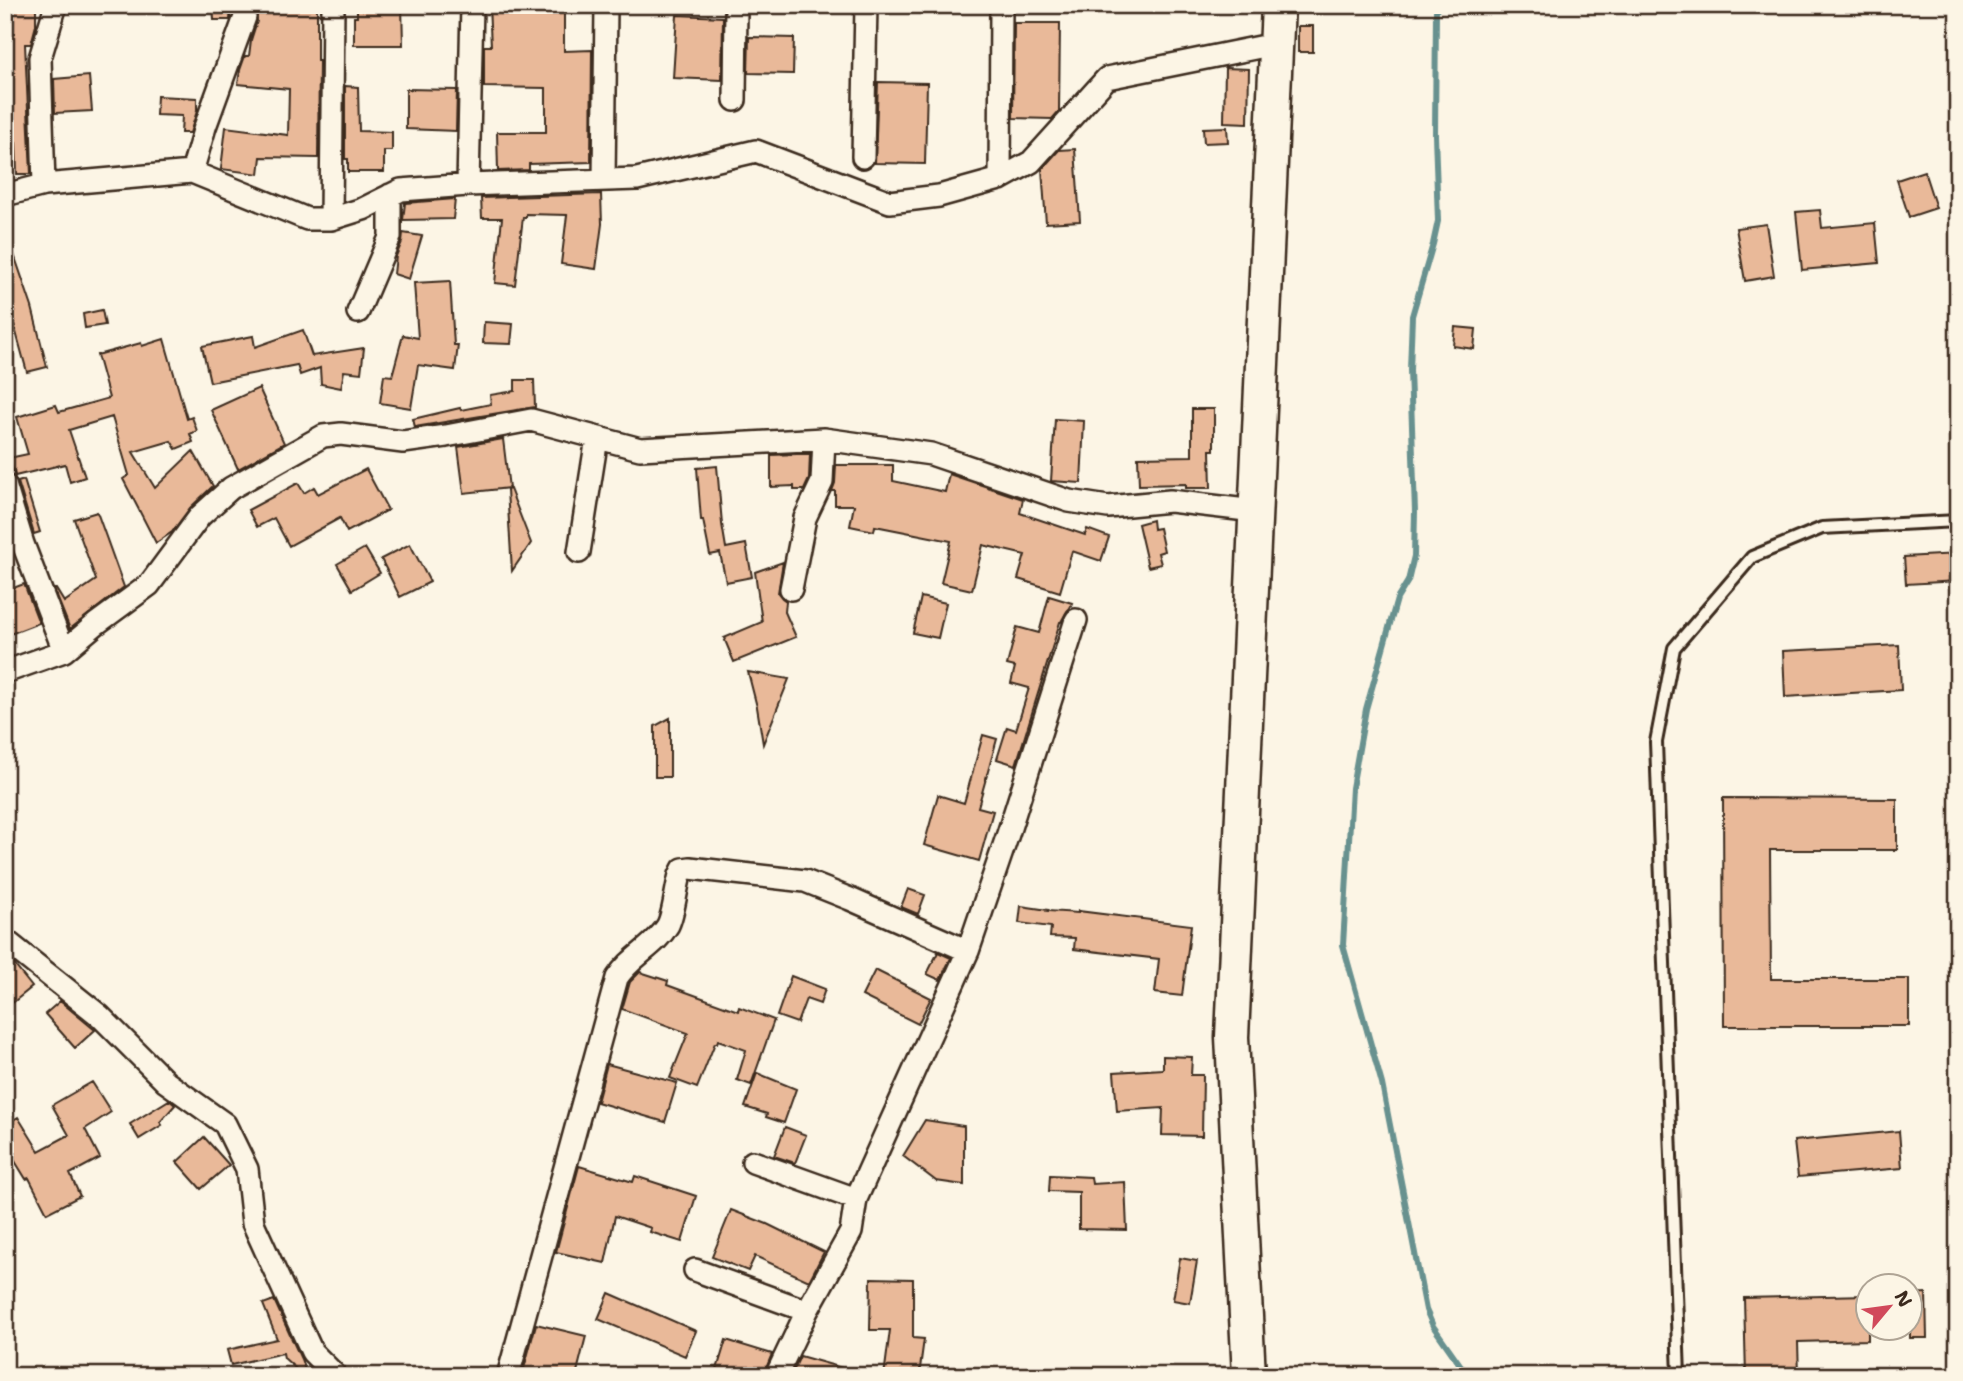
<svg xmlns="http://www.w3.org/2000/svg" width="1963" height="1381" font-family="'Shantell Sans',sans-serif">
<style>
.lines{fill:none;stroke-linecap:round;stroke-linejoin:round}
.stream{stroke:#67918f;stroke-width:6}
.building{fill:#e9b999;stroke:#3b2a1e;stroke-width:2}
.service-casing{stroke:#3b2a1e;stroke-width:16}
.minor-casing{stroke:#3b2a1e;stroke-width:26}
.secondary-casing{stroke:#3b2a1e;stroke-width:37}
.service{stroke:#fcf5e5;stroke-width:10}
.minor{stroke:#fcf5e5;stroke-width:21}
.secondary{stroke:#fcf5e5;stroke-width:32}
</style>
<rect width="100%" height="100%" fill="#fcf5e5"/>
<filter id="ink" filterUnits="userSpaceOnUse"><feTurbulence type="fractalNoise" baseFrequency=".0143" numOctaves="2"/><feDisplacementMap in="SourceGraphic" scale="14" xChannelSelector="R" yChannelSelector="G"/><feConvolveMatrix kernelMatrix="1 2 1 2 8 2 1 2 1" color-interpolation-filters="sRGB"/></filter>
<g filter="url(#ink)">
<g class="lines">
<path class="stream" d="M1438 5 1436 11 1435 135 1438 221 1433 244 1412 316 1410 370 1415 512 1414 556 1408 581 1397 599 1366 709 1352 788 1343 945 1382 1084 1426 1310 1433 1326 1468 1376"/>
</g>
<path class="building" d="M213 5H231L230 20H214Z
M257 5H317V61H319L318 158 261 157 259 174 221 169 226 127 288 135 289 89 238 84 240 70 245 56H249L251 40 257 21Z
M357 5H402L403 45H354V17H357Z
M489 5H564V51L592 50 591 162 529 164V170L498 171 497 132H546V88L484 87V46H491Z
M5 7H36V25L31 44H25L31 174H17L16 143H5Z
M677 15 723 17 722 80 673 78Z
M1014 23H1060L1059 111 1052 119 1013 118Z
M1298 26H1313V52H1298Z
M749 37 794 38 793 74 748 73Z
M1225 68 1249 69 1248 123 1224 122Z
M89 76 92 111 55 113 54 79Z
M878 82 927 83 925 164 875 163Z
M345 86 358 87 359 131 392 132V151H384V172H348V159H345Z
M406 89 457 90 456 131 406 129Z
M157 96 197 98V111L190 133H181L182 116 156 115Z
M1227 127 1228 142 1204 143 1203 128Z
M1075 149 1080 221 1046 223 1042 169 1059 150Z
M1924 171 1936 208 1909 217 1897 180Z
M601 194 602 224 596 269 561 264 567 215 526 214V217H523L515 285 495 283 502 218H482L481 198Z
M455 199 453 219 403 220 405 203Z
M1820 210 1822 228 1875 223 1879 263 1802 270 1796 212Z
M1766 224 1774 276 1745 281 1736 228Z
M403 233 422 236 409 279 394 274 396 256 402 242Z
M5 237H8L32 307 47 367 27 372 10 310 5 311Z
M450 281 454 345H458L455 370 418 365 411 408 380 403 384 375 392 376 403 335 418 338 414 283Z
M102 310 105 325 85 328 83 314Z
M484 322 513 324 511 344 483 343Z
M1455 327 1476 329 1474 349 1453 346Z
M303 330 312 356 364 348 361 373 344 371 341 388 321 384 320 368 300 375 297 365 210 382 202 346 253 336 255 347Z
M164 339 187 419 192 417 197 431 190 434 193 442 176 449 171 441 133 452 155 488 193 451 213 486 190 508 172 532 156 543 123 479 129 475 112 417 69 430 85 477 70 482 65 464 15 476 9 458 28 454 17 417 56 405 59 412 109 398 97 355 141 343 142 346Z
M515 380H534L535 407 415 427 413 419 460 408 461 410 491 404 490 395 515 391Z
M259 388 284 443 238 469 211 410Z
M1192 409H1214V450H1210L1211 488H1186V484L1139 485 1138 457 1192 456Z
M1055 419 1084 421 1081 483 1051 481Z
M503 439 509 488 464 493 458 447Z
M797 454H810L809 479 804 490H794V486L771 487V455Z
M836 465H893V481L945 492 949 474 1023 499 1020 513 1085 535 1087 529 1109 537 1101 561 1072 551 1060 592 1018 579 1025 555 983 545 972 590 941 583 951 541 875 526 874 531 850 526 854 505H835V491H832L835 483Z
M717 466 722 524 726 548 746 544 752 577 726 582 720 553 710 555 703 520H701L697 468Z
M366 469 388 510 347 532 340 518 289 546 274 518 257 527 248 510 298 483 304 493 314 487 318 494Z
M24 480 40 532 34 534 18 482Z
M510 489 531 543 512 571 507 490Z
M97 512 124 587 70 629 54 589H56L64 602 96 580 74 519Z
M1152 520 1153 529 1159 528 1164 551 1158 553 1161 564 1148 567 1138 524Z
M410 544 430 582 400 597 381 559Z
M365 548 380 573 352 590 337 564Z
M1958 554V581L1906 584 1904 557Z
M783 562 778 593 782 598 786 601 785 612 796 637 734 662 724 638 762 622 755 572Z
M24 584 39 623 5 636V591Z
M1049 596 1072 603 1070 608 1067 611 1061 622H1060L1016 765 997 759 1007 727 1016 730 1029 688 1011 683 1015 667 1007 665 1017 627 1039 633Z
M921 597 946 603 938 638 913 633Z
M1899 645 1901 690 1785 697 1783 651Z
M748 672 789 679 763 744 757 707Z
M670 718V777H655V726Z
M983 735 997 739 978 807 993 811 979 861 924 845 938 795 964 803Z
M1723 798 1897 799V850H1770L1771 979H1909V1026H1724Z
M908 889 925 895 918 914 901 907Z
M1021 906 1048 910 1047 911 1078 913V911L1191 925 1182 996 1155 993 1159 959 1074 949 1075 938 1050 937 1051 927 1019 923Z
M938 952 951 958 940 980 927 974Z
M5 957 12 962 32 987 5 1009Z
M875 970 931 998 918 1024 862 996Z
M640 972 668 981 667 985 738 1011 739 1007 774 1020 751 1085 737 1080 746 1050 718 1040 717 1043H715L697 1088 670 1078 688 1033 622 1009 630 982Z
M791 976 825 989 820 1004 806 999 797 1023 777 1016Z
M60 1001 95 1030 75 1048 45 1014Z
M1163 1056 1192 1057 1191 1075H1203L1202 1136 1162 1135 1163 1108 1117 1111 1114 1072 1163 1069Z
M607 1064 677 1083 665 1122 597 1102Z
M757 1073 796 1089 784 1123 766 1117 767 1114 745 1107Z
M92 1082 111 1112 85 1129 100 1158 70 1174 80 1196 47 1213 29 1178 26 1179 5 1145V1125L18 1117 39 1151 69 1135 52 1105Z
M169 1100 175 1105 160 1122 162 1125 139 1139 130 1124Z
M925 1120 964 1126V1185L936 1181 903 1156Z
M785 1127 806 1135 795 1163 774 1156Z
M1899 1131 1902 1168 1798 1177 1794 1141Z
M204 1137 229 1165 201 1189 177 1162Z
M579 1166 633 1182 635 1176 696 1196 682 1242 650 1232 651 1228 615 1216 605 1263 556 1252Z
M1050 1175 1091 1177 1092 1184 1125 1182 1127 1230 1079 1229V1192L1049 1191Z
M731 1210 767 1224 824 1252 809 1281 755 1256 748 1271 712 1257Z
M1180 1258 1197 1261 1190 1303 1173 1300Z
M871 1278 913 1279V1338L924 1339 919 1376H884L890 1330H870Z
M609 1293 696 1331 685 1356 598 1319Z
M1926 1293 1927 1338H1910V1294Z
M1868 1295V1340L1798 1342 1799 1376H1746L1744 1298Z
M274 1300 301 1359 307 1376H304L284 1358 283 1353 231 1365 227 1350 277 1339 263 1304Z
M536 1324 586 1336 576 1376H522Z
M726 1340 772 1354 763 1376H715Z
M800 1356 853 1371V1376H791Z"/>
<g class="lines">
<g class="service-casing">
<path id="service" d="M1679 1376 1656 742 1674 648 1752 557 1822 528 1958 521"/>
</g>
<g class="minor-casing">
<path id="minor" d="M735 100 736 5
M863 157 866 5
M192 172 205 127 245 17 244 5
M1000 179 1001 5
M604 180 606 5
M44 185 40 58 56 5
M468 185 472 5
M5 195 44 185 192 172 307 219H331L363 209 401 190 468 185 637 179 756 151 890 202 939 196 1000 179 1031 162 1107 78 1275 44
M331 219 333 5
M358 312 390 237V195
M5 485 23 544 64 651
M579 552 597 438
M791 589 805 518 822 482 824 439
M5 672 64 651 96 624 149 585 200 516 231 488 323 436 341 434 403 442 446 436 531 420 640 449 824 439 931 454 1069 501 1108 507 1170 501 1255 511
M5 940 100 1016 166 1082 225 1124 247 1169 253 1223 312 1352 336 1376
M753 1162 856 1199
M695 1270 807 1311
M508 1376 617 978C630 957 656 946 668 925 674 913 676 889 680 875L683 869 690 868 805 881 850 899 968 951
M776 1376 807 1311 851 1232 856 1199 968 951 1008 834 1076 620"/>
</g>
<g class="secondary-casing">
<path id="secondary" d="M1249 1376 1232 1037 1278 5"/>
</g>
<use href="#service" class="service"/>
<use href="#minor" class="minor"/>
<use href="#secondary" class="secondary"/>
</g>
</g>
<rect width="1963" height="1381" fill="none" stroke="#fcf5e5" stroke-width="28"/>
<rect x="14" y="14" width="1935" height="1353" fill="none" stroke="#3b2a1e" stroke-width="2.5" filter="url(#ink)"/>
<g transform="translate(1889 1307) rotate(61)"><circle r="33" fill="#fcf5e5" stroke="#afa495" stroke-width="2"/>
<path d="M0-5L12 26L0 18L-12 26Z" fill="#d1495b"/>
<text y="-10" font-size="19" font-weight="bold" text-anchor="middle" fill="#3b2a1e">N</text>
</g>
</svg>
